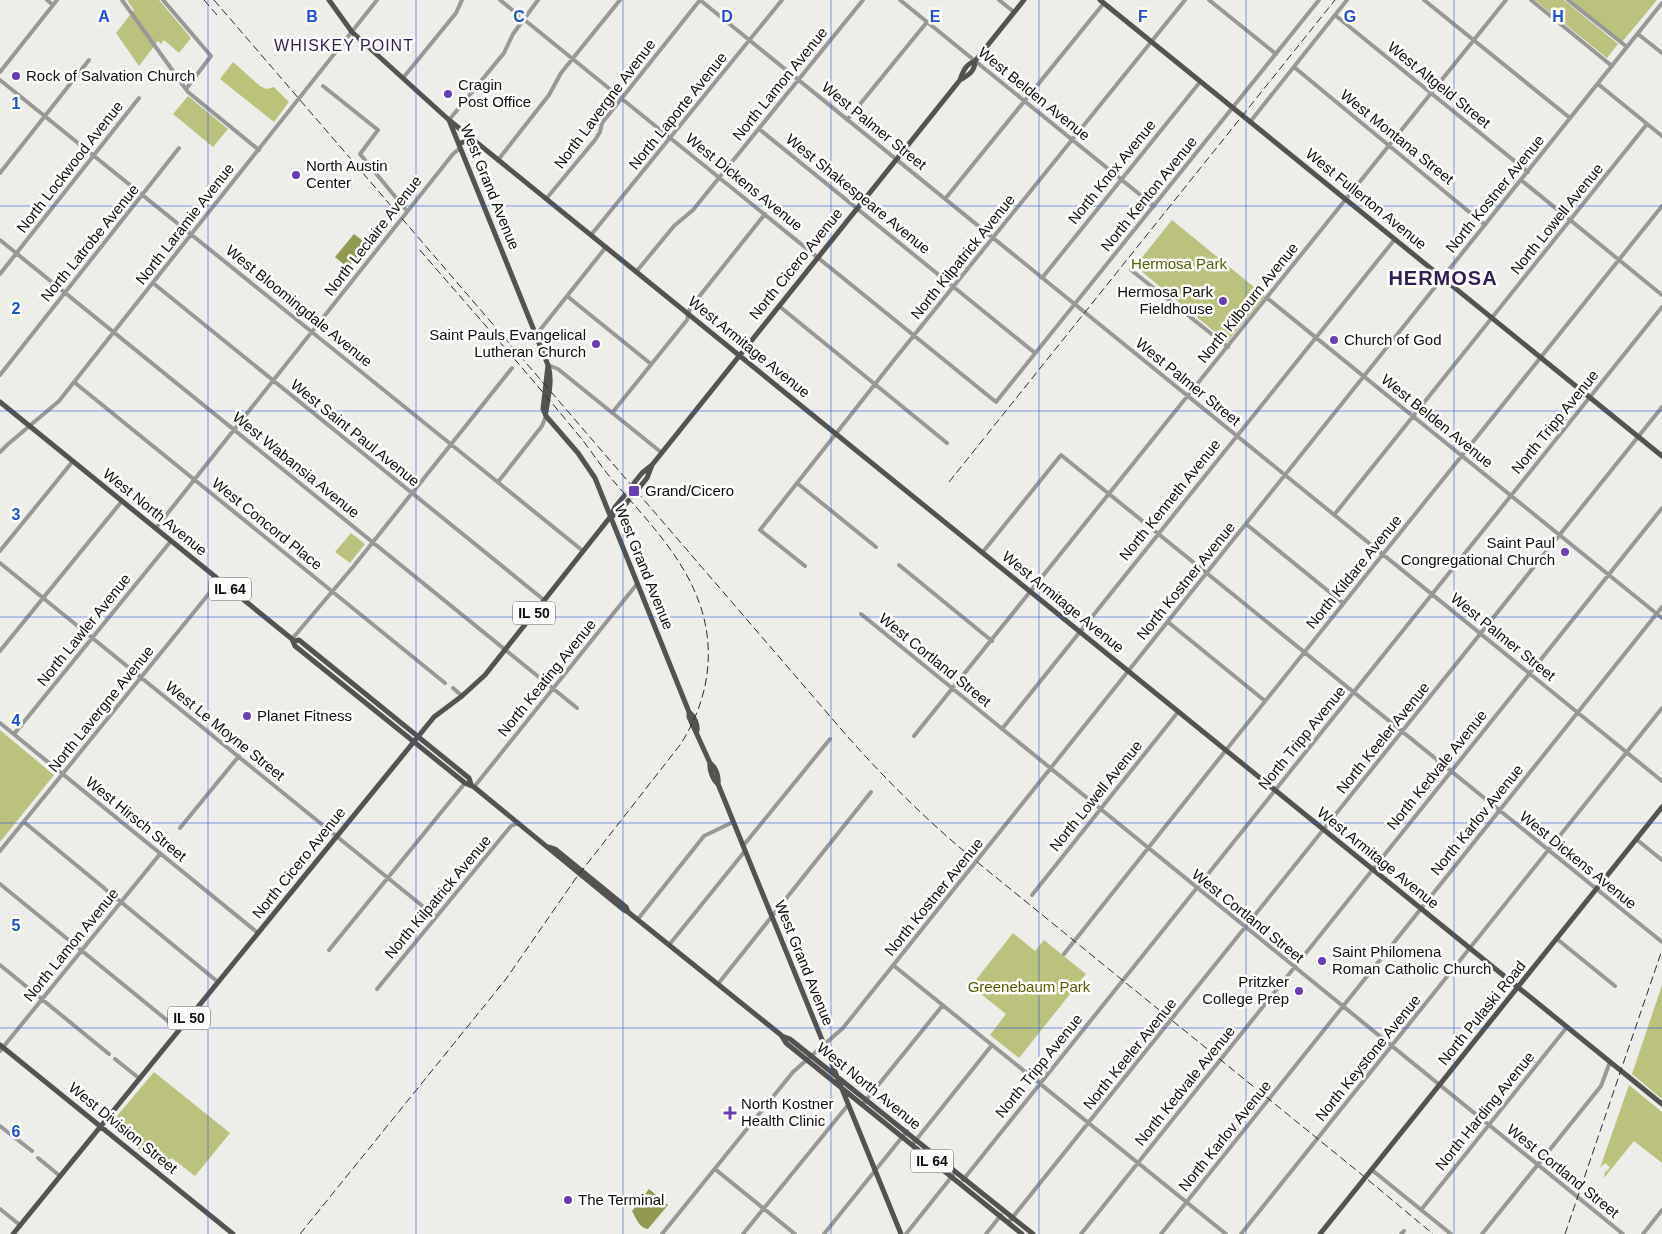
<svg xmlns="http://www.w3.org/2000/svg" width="1662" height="1234" font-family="Arial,sans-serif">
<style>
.green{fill:#bac27d}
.forest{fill:#bac379}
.water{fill:#929a52}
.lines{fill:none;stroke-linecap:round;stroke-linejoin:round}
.major-tunnel{stroke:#cccdc9;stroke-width:5;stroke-dasharray:5 2.5;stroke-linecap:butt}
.minor{stroke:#989897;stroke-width:4}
.major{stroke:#535451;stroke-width:5}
.rail{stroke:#2b2b2a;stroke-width:1;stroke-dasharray:8 4;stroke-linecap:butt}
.grid{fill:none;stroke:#1d4ed8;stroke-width:1;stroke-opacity:0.55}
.poi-dot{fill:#673eb6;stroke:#fffffe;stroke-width:2}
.labels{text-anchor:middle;stroke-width:5;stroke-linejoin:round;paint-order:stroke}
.shield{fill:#fffffe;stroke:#575756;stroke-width:1}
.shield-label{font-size:14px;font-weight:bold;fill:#0f0f0e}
.poi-label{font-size:15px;fill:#0f0f0e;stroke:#fffffe;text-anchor:start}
.street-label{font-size:15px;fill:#0f0f0e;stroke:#fffffe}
.park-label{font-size:15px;fill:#565c03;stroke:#fffffe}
.neighbourhood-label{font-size:16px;letter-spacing:1px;fill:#301d57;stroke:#fffffe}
.district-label{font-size:20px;font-weight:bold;letter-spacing:1px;fill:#301d57;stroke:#fffffe}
.grid-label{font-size:16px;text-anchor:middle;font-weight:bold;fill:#1d4ed8;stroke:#fffffe;stroke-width:5;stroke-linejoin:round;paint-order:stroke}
</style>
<rect width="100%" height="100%" fill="#edeeea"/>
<path class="green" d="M127 0H159L191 38 179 53 164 40 161 44 158 41 139 66 116 33 134 10Z
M1535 0H1564L1618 44 1607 58Z
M1571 0H1657L1622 42Z
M188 96 228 129 213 147 173 114Z
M1172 220 1265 296 1227 342 1135 266Z
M351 533 365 544 350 563 335 552Z
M0 730 54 775 0 842Z
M1013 933 1035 951 1044 940 1086 974 1019 1058 990 1035 1006 1014 971 986Z
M1662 985V1099L1632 1074Z
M154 1072 230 1133 195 1176 172 1158 160 1166 112 1128V1122Z
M1629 1085 1662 1112V1163L1634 1141 1604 1178 1605 1171 1606 1172 1610 1167 1605 1163 1600 1168Z"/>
<path class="forest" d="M233 62 260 86 266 89 274 87 289 102 274 122 220 79Z"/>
<path class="water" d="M354 234 367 244 348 268 335 257Z
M649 1189 668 1205 648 1229C639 1228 636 1218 632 1211Z"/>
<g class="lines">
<path class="major-tunnel" d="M624 496 634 483
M628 501 639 488"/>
<path class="minor" d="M47 0 53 5
M122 0 188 92 259 150
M163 0 211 56 186 89
M500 0 996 402 1319 0
M700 0 1662 781
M900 0 1154 206
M999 0 1014 12
M1209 0 1276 54
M1424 0 1570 118
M1531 0 1612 66
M1568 0 1627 47
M1335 15 1528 172
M1638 34 1662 53
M1294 67 1485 225
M0 72 57 0
M403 78 456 13 462 0
M0 80 583 551
M1598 84 1662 136
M323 86 378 130 360 154 407 211
M449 120 504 53 513 34 538 0
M847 120 927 22
M1250 122 1347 0
M759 129 1035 353
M498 160 549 95 561 73 620 0
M0 173 89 60
M1521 180 1662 295
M546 199 595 140 600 132 602 123 700 0
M945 199 1104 3
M591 235 782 0
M0 240 577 708
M1131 270 1228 347
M636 272 674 226 693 210 863 0
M0 274 139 98
M1042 278 1200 82
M153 283 544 600
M567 296 651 364
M1267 298 1662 618
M779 306 947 443
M536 335 606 247
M548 365 558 369 662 453
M0 375 179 148
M74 382 445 683
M612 413 687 320 690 308 765 214
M0 452 7 445 59 401 377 0
M498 482 542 426 546 416
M797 483 876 547
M1334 515 1647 124
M1246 524 1343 603
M156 528 453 154 460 148
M0 551 73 461
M982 553 1061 455 1662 942
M0 563 436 917
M899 565 992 641
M805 566 760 530 894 360 1185 0
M861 614 1623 1234
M1168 622 1265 701
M292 639 353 567 512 368
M0 651 122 501
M453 688 462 696
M0 723 258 933
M1002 729 1395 239
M14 734 171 541
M914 736 1506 0
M474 787 637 584
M24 822 218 982
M180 828 239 756
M1636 839 1662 860
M743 846 830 739
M0 851 220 580
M0 884 179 1030
M1032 895 1178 712
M638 919 704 836 733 822
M1557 939 1615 986
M669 945 745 851
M329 950 465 783
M1064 954 1230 745 1662 206
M0 965 109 1054
M893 965 1226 1234
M718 984 871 792
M377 989 511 826 519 823
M0 1051 160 854
M115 1059 140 1079
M862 1105 943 1005
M0 1126 32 1151
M912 1145 992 1045
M38 1158 60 1176
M715 1169 795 1234
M1372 1170 1451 1234
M963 1180 1662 307
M0 1209 20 1225
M1421 1210 1567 1027
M1008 1223 1662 407
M662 1234 793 1072 843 1028 1662 3
M743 1234 848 1105
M824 1234 907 1131
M906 1234 953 1175
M986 1234 1001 1215
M1081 1234 1662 508
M1161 1234 1662 607
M1241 1234 1662 708
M1401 1234 1404 1231
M1482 1234 1601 1086 1610 1062
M1643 1234 1662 1210"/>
<path class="major" d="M329 0 352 32 449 120 1662 1104
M1100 0 1662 456
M960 80C969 75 975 71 975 61
M449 120 548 365C553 381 548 396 546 412
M459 144 472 138
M548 365 544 400 543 409 546 416 578 453 595 478 689 712V717L710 763C709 770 713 780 718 784L901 1234
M0 402 292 639 295 646 465 783 474 787 624 910 628 912 781 1035 786 1043 1022 1234
M634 483 642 473 652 465 960 80C963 71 966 64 975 61L1024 0
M639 488 647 478 652 465
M611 516 618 514 628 501
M294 641 299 640 469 778 471 784
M689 712C694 716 698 724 697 731
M710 763C716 767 719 777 718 784
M549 847 555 849 626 907 628 912
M782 1036 790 1039 1033 1234
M0 1045 233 1234
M13 1234 434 717 462 696 485 675 611 516 615 507 624 496
M1320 1234 1662 807"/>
<path class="rail" d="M204 0 217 15
M214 0 841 729C881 775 924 818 971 857L1361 1174 1433 1234
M949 482 1335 0
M300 1234 506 979 576 878 680 745C706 705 716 658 702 611 685 555 642 516 606 472 596 459 587 445 576 432 525 370 471 309 418 248
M1565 1234 1662 950"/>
</g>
<path class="grid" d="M208 0V1234M416 0V1234M623 0V1234M831 0V1234M1039 0V1234M1246 0V1234M1454 0V1234M0 206H1662M0 411H1662M0 617H1662M0 823H1662M0 1028H1662"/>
<g class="poi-dot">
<circle cx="16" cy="76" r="5"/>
<circle cx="448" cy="94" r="5"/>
<circle cx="296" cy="175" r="5"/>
<circle cx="1223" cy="301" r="5"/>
<circle cx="1334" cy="340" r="5"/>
<circle cx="596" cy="344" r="5"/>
<rect x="628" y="485" width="12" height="12" rx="2.5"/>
<circle cx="1565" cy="552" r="5"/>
<circle cx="247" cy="716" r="5"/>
<circle cx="1322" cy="961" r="5"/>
<circle cx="1299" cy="991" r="5"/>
<path d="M727.5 1105.5h5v5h5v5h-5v5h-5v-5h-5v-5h5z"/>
<circle cx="568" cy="1200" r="5"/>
</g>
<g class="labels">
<g class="shield">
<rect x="209" y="577.5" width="42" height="23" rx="4"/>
<rect x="513" y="601.5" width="42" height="23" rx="4"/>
<rect x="168" y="1006.5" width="42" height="23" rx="4"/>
<rect x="911" y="1149.5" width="42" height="23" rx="4"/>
</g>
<g class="shield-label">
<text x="230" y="594">IL 64</text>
<text x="534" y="618">IL 50</text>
<text x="189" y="1023">IL 50</text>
<text x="932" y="1166">IL 64</text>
</g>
<g class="poi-label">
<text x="26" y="81">Rock of Salvation Church</text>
<text x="458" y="90">Cragin<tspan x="458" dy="17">Post Office</tspan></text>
<text x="306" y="171">North Austin<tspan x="306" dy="17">Center</tspan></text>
<text x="1213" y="297" text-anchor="end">Hermosa Park<tspan x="1213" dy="17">Fieldhouse</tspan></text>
<text x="586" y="340" text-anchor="end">Saint Pauls Evangelical<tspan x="586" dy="17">Lutheran Church</tspan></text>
<text x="1344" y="345">Church of God</text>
<text x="645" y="496">Grand/Cicero</text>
<text x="1555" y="548" text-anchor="end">Saint Paul<tspan x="1555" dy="17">Congregational Church</tspan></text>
<text x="257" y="721">Planet Fitness</text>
<text x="1332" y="957">Saint Philomena<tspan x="1332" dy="17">Roman Catholic Church</tspan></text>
<text x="1289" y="987" text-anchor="end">Pritzker<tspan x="1289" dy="17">College Prep</tspan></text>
<text x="741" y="1109">North Kostner<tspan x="741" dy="17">Health Clinic</tspan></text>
<text x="578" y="1205">The Terminal</text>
</g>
<g class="street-label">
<text transform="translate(780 84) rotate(-51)" y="5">North Lamon Avenue</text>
<text transform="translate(1439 85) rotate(39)" y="5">West Altgeld Street</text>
<text transform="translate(1034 94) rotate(39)" y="5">West Belden Avenue</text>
<text transform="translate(605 104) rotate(-53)" y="5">North Lavergne Avenue</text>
<text transform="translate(678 111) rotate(-51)" y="5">North Laporte Avenue</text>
<text transform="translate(874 126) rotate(39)" y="5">West Palmer Street</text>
<text transform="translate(1397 137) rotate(39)" y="5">West Montana Street</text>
<text transform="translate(70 167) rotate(-52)" y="5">North Lockwood Avenue</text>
<text transform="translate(1112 172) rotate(-51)" y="5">North Knox Avenue</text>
<text transform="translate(744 182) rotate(39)" y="5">West Dickens Avenue</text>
<text transform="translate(490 187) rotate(68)" y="5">West Grand Avenue</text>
<text transform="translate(858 194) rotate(39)" y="5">West Shakespeare Avenue</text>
<text transform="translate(1149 194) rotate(-51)" y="5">North Kenton Avenue</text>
<text transform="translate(1495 194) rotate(-51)" y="5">North Kostner Avenue</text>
<text transform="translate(1366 199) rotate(39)" y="5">West Fullerton Avenue</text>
<text transform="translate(1557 219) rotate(-51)" y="5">North Lowell Avenue</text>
<text transform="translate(185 224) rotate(-52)" y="5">North Laramie Avenue</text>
<text transform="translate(373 236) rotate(-52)" y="5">North Leclaire Avenue</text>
<text transform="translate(90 243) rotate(-51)" y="5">North Latrobe Avenue</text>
<text transform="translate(963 257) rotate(-51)" y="5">North Kilpatrick Avenue</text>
<text transform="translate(796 264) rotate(-51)" y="5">North Cicero Avenue</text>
<text transform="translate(1248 303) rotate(-51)" y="5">North Kilbourn Avenue</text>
<text transform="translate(299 306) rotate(39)" y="5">West Bloomingdale Avenue</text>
<text transform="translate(749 347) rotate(39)" y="5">West Armitage Avenue</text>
<text transform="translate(1188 382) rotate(39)" y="5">West Palmer Street</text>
<text transform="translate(1437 421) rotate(39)" y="5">West Belden Avenue</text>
<text transform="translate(1555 422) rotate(-51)" y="5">North Tripp Avenue</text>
<text transform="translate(355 433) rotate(39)" y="5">West Saint Paul Avenue</text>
<text transform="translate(296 465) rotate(39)" y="5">West Wabansia Avenue</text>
<text transform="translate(1170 500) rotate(-51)" y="5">North Kenneth Avenue</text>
<text transform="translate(155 512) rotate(39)" y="5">West North Avenue</text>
<text transform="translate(267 524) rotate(39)" y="5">West Concord Place</text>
<text transform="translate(644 567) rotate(68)" y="5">West Grand Avenue</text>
<text transform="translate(1354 572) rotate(-51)" y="5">North Kildare Avenue</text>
<text transform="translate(1186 581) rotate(-51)" y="5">North Kostner Avenue</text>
<text transform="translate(1063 602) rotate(39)" y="5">West Armitage Avenue</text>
<text transform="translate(84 630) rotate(-51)" y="5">North Lawler Avenue</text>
<text transform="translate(1503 637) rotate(39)" y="5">West Palmer Street</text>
<text transform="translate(935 660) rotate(39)" y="5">West Cortland Street</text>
<text transform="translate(547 678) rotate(-51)" y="5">North Keating Avenue</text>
<text transform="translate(101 709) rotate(-51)" y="5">North Lavergne Avenue</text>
<text transform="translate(225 731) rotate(39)" y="5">West Le Moyne Street</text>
<text transform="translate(1302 738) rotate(-51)" y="5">North Tripp Avenue</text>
<text transform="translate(1383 738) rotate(-51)" y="5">North Keeler Avenue</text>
<text transform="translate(1437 770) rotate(-51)" y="5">North Kedvale Avenue</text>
<text transform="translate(1096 796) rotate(-51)" y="5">North Lowell Avenue</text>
<text transform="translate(136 819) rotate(39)" y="5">West Hirsch Street</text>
<text transform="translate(1477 820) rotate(-51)" y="5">North Karlov Avenue</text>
<text transform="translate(1378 858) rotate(39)" y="5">West Armitage Avenue</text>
<text transform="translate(1578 860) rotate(39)" y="5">West Dickens Avenue</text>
<text transform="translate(299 863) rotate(-51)" y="5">North Cicero Avenue</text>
<text transform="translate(438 897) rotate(-50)" y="5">North Kilpatrick Avenue</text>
<text transform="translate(934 897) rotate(-51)" y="5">North Kostner Avenue</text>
<text transform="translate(1248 916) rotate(39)" y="5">West Cortland Street</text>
<text transform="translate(71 945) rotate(-51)" y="5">North Lamon Avenue</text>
<text transform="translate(804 963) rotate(68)" y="5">West Grand Avenue</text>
<text transform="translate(1482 1013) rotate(-51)" y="5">North Pulaski Road</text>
<text transform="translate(1130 1054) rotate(-51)" y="5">North Keeler Avenue</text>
<text transform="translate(1368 1058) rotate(-51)" y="5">North Keystone Avenue</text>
<text transform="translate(1039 1066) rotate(-51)" y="5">North Tripp Avenue</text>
<text transform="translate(869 1086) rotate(39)" y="5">West North Avenue</text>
<text transform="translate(1185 1086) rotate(-51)" y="5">North Kedvale Avenue</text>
<text transform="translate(1485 1111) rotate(-51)" y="5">North Harding Avenue</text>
<text transform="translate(123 1128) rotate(39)" y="5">West Division Street</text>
<text transform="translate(1225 1136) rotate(-51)" y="5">North Karlov Avenue</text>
<text transform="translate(1563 1171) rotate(39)" y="5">West Cortland Street</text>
</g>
<g class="park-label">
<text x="1179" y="269">Hermosa Park</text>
<text x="1029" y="992">Greenebaum Park</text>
</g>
<g class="neighbourhood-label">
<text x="344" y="51">WHISKEY POINT</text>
</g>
<g class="district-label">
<text x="1443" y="285">HERMOSA</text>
</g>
</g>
<g class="grid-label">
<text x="104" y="22">A</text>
<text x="312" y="22">B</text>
<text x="519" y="22">C</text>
<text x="727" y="22">D</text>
<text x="935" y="22">E</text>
<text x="1143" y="22">F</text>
<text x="1350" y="22">G</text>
<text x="1558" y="22">H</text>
<text x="16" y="109">1</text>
<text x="16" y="314">2</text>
<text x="16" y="520">3</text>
<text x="16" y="726">4</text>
<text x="16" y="931">5</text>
<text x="16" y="1137">6</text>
</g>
</svg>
